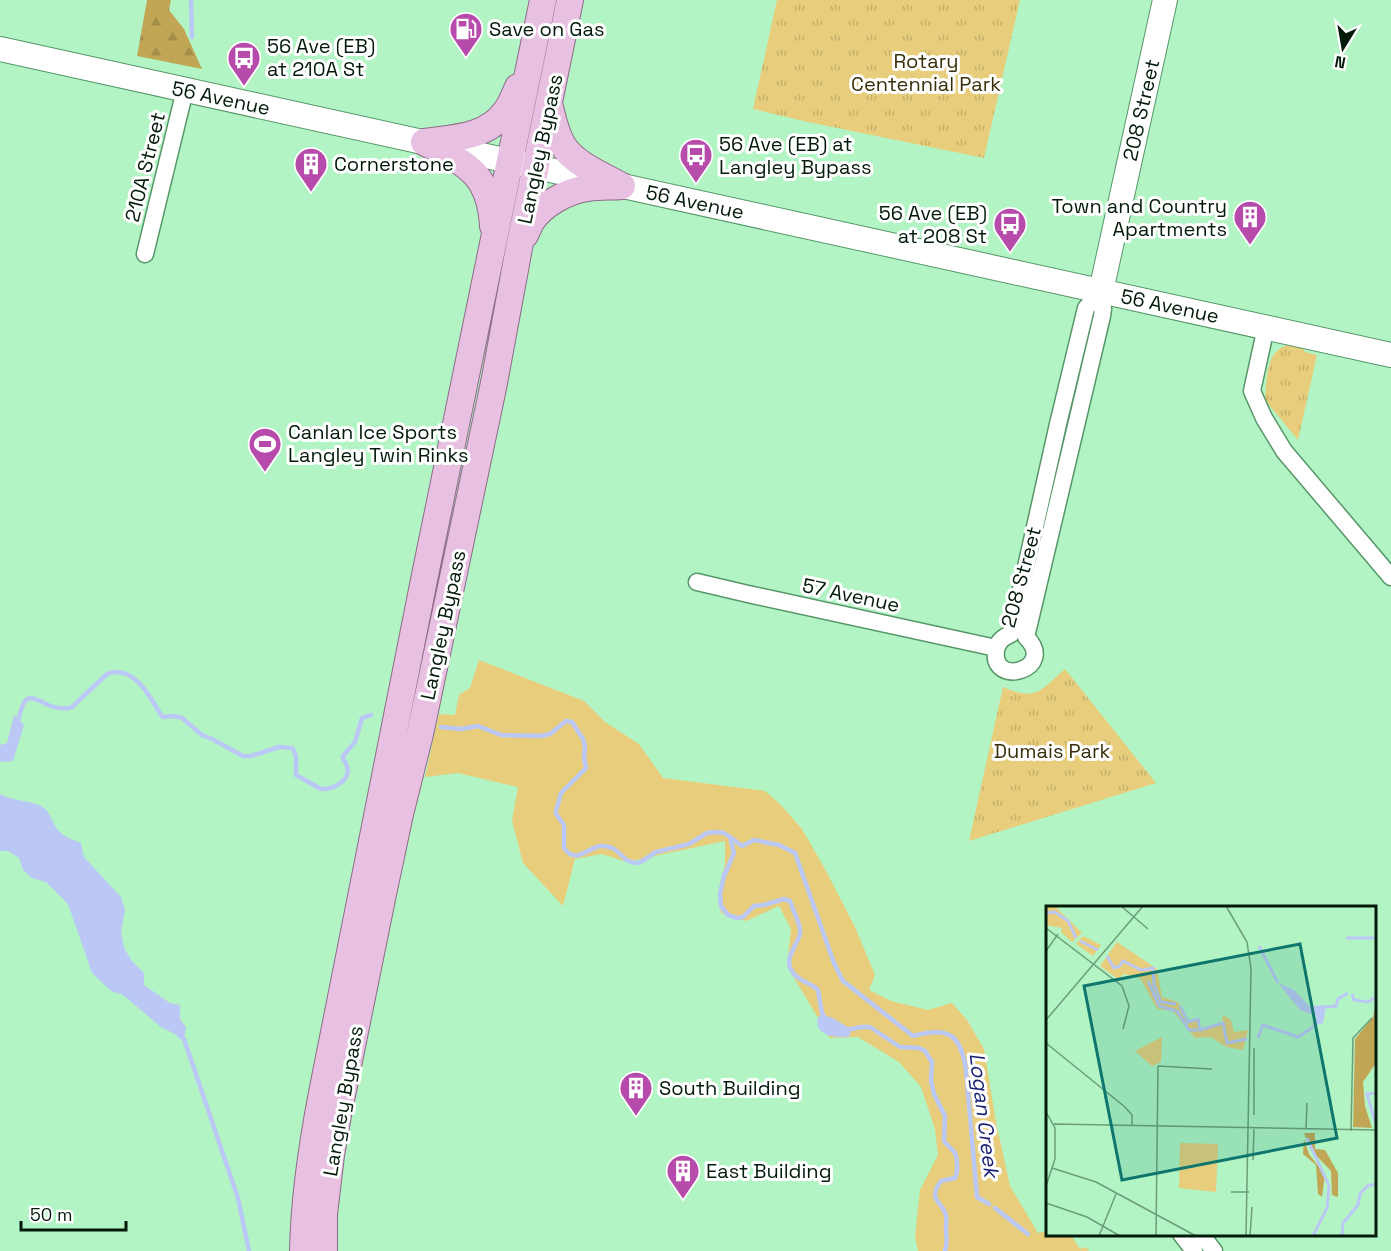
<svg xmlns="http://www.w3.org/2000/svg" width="1391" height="1251" font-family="'Space Grotesk',sans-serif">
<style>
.green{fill:#e8ce7c}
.forest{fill:url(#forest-firs)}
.park{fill:url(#park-tufts)}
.water{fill:#bbc8f5}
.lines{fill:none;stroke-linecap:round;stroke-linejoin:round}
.stream{stroke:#bbc8f5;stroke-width:4.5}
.street-casing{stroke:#579669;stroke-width:19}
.secondary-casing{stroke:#579669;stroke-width:26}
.primary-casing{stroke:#8e6b89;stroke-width:28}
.street{stroke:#fff;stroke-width:16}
.secondary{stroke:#fff;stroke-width:24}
.primary{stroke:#e8c0e2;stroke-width:26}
.labels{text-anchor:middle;stroke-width:6;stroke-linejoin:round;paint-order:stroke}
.poi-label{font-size:20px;fill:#021a0a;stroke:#fff;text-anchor:start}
.park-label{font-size:20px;fill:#382e08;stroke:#fff}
.street-label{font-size:20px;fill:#021a0a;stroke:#fff}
.water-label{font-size:21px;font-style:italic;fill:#1d2374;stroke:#fff}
.inset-river{fill:none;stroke:#bbc8f5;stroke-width:3}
.inset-road{fill:none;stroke:#6c9d79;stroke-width:1.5}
.view{fill:#0f766e;fill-opacity:0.15;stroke:#0f766e;stroke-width:3}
.inset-edge{fill:none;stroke:#021a0a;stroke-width:3}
</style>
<defs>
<pattern id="forest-firs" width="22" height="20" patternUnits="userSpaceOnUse" patternTransform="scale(1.5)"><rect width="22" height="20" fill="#c1a755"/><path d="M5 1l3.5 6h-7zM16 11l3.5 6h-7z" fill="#a48f49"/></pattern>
<pattern id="park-tufts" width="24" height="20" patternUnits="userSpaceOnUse" patternTransform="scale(1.5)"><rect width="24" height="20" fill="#e8ce7c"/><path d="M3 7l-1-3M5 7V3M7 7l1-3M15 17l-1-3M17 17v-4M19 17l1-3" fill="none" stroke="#c5b06a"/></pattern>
</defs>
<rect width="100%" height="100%" fill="#b2f4c3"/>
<path class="green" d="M479 660 584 701 605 722 639 744 663 778 765 791 781 805 802 829 825 869 855 927 875 975 869 990 891 1001 928 1010 952 1003 967 1020 984 1049 996 1122 1010 1186 1038 1233 1047 1231 1048 1234 1071 1235 1080 1249 1086 1247 1089 1251H918L915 1236 920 1190 938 1155 935 1129 921 1087 899 1062 858 1037 830 1038 787 966 791 929 779 906 746 921 721 913 719 889 725 864V841L636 860 624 861 602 854 575 859 563 906 523 863 512 821 518 787 458 773 425 777 439 714 455 715 459 695 470 688Z"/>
<path class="forest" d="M147 0H171L169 10 184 29 202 69 137 56Z"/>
<path class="park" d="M777 0H1020L984 158 808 122 753 109Z
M1293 344 1301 346 1305 352 1317 355 1298 440 1265 400C1267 378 1265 347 1293 344Z
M1065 669 1156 783 969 841 1003 687C1036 702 1041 690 1065 669Z"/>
<path class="water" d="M14 715 24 725 13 761 0 762V745L7 743Z
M0 794C13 801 28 800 41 806 51 811 52 825 60 832 66 838 74 840 81 843L84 857 121 897 125 910 121 931 124 948 132 961 144 973V985L170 1003 180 1005V1019L186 1027 184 1039 161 1027 123 995 111 991 92 973 68 904 46 882 32 878 23 870 19 858 8 851H0Z
M823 1015 833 1018 851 1029 850 1036C837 1040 810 1034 819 1016Z"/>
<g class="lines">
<path class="stream" d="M191 0 192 37
M17 724C19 718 20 711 23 705 28 692 39 701 48 705 56 708 64 710 72 707L107 674C129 665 145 688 155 705 158 710 159 713 163 717L175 716 182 718 202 735 212 739 243 756H251L279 747 292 748 294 751 296 757V775L321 789C337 790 357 776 343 759V756L355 742 362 718 371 715
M441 727 461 729 478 726 501 735 541 736 550 734 566 721 572 722 583 739 585 747 584 758 586 768 561 793 556 811V814L564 825V848C577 866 588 846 602 846 622 846 619 863 639 863L656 852 689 844 707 833 718 832 724 833 730 837 734 853 724 876 720 894 721 906 728 915 737 918 743 917 754 906 764 905 784 899 790 901C792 909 802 926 800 933 798 946 781 959 794 974 801 982 811 983 818 990L822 1013 826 1019
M730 837 742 846 754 840 779 845 795 853 834 963 843 981 913 1036C948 1026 961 1034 966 1070L977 1197 989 1204
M846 1030 862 1027H870L900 1047 919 1048 925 1051 932 1062 931 1081 934 1094 945 1116 944 1141C947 1145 952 1149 955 1153 958 1160 958 1172 955 1178L941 1181C926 1201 944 1202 946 1216 947 1220 946 1223 946 1226 946 1236 948 1242 945 1251
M179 1035 184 1039 238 1198 249 1251
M995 1208 1028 1234"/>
<g class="street-casing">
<path id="street" d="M145 254 185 90
M1101 291 1103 309 1102 316 1026 637C1058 669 991 688 996 651 997 642 1003 637 1011 634L1058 424 1086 308Z
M1266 327 1252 391 1264 418 1284 451 1391 577
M697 582 748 594 996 648
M1181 1234 1194 1251
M1201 1234 1214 1251"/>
</g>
<g class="secondary-casing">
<path id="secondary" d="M0 49 1391 355
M1101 291 1165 0"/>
</g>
<g class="primary-casing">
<path id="primary" d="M550 107C553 120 556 135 564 147 575 164 604 176 622 186
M424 142C452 138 487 138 505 112 511 105 514 95 518 87
M424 142C466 164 490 173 493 226
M525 235C527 231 529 226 531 222 543 204 567 191 588 188 599 186 611 187 622 186
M303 1251C304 1198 312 1145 322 1093L425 575 543 0
M324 1251V1214L331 1155 338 1115 383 894 400 814 420 734 494 383 519 248 570 0"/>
</g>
<use href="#street" class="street"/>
<use href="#secondary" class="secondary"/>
<use href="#primary" class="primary"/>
</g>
<defs>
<g id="fuel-pin" transform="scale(1.725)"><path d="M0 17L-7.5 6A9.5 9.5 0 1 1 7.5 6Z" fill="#b74bab" stroke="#fff"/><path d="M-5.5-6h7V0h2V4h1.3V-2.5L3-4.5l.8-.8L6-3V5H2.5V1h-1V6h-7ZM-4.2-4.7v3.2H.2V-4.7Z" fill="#fff"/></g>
<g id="bus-pin" transform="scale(1.725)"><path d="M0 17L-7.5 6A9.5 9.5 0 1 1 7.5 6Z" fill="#b74bab" stroke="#fff"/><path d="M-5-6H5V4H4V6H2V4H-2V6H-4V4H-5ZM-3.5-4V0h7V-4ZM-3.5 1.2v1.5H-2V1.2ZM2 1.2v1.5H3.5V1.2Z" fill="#fff"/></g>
<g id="building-pin" transform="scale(1.725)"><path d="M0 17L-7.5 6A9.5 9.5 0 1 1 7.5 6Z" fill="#b74bab" stroke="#fff"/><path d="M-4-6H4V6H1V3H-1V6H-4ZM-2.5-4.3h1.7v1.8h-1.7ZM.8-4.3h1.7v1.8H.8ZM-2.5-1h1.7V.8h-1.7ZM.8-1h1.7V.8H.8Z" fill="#fff"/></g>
<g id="stadium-pin" transform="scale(1.725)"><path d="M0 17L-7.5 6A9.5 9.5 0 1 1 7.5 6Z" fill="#b74bab" stroke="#fff"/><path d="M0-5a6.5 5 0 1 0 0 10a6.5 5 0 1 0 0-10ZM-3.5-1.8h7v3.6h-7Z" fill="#fff"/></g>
</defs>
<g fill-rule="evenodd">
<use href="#fuel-pin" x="466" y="29"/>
<use href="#bus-pin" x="244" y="58"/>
<use href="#bus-pin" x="696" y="155"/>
<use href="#building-pin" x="311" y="164"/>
<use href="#building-pin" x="1250" y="217"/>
<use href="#bus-pin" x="1010" y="224"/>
<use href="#stadium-pin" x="265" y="444"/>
<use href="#building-pin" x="636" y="1088"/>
<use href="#building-pin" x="683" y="1171"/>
</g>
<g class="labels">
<g class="poi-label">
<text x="489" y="36">Save on Gas</text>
<text x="267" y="53">56 Ave (EB)<tspan x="267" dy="23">at 210A St</tspan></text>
<text x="719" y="151">56 Ave (EB) at<tspan x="719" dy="23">Langley Bypass</tspan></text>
<text x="334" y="171">Cornerstone</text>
<text x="1227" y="213" text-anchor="end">Town and Country<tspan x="1227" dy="23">Apartments</tspan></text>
<text x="987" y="220" text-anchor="end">56 Ave (EB)<tspan x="987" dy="23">at 208 St</tspan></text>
<text x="288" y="439">Canlan Ice Sports<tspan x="288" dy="23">Langley Twin Rinks</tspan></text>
<text x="659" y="1095">South Building</text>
<text x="706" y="1178">East Building</text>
</g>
<g class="park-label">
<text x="926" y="68">Rotary<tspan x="926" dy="23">Centennial Park</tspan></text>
<text x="1052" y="758">Dumais Park</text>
</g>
<g class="street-label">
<text transform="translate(221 98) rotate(12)" y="7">56 Avenue</text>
<text transform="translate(1141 110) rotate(-77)" y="7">208 Street</text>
<text transform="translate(540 149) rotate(-78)" y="7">Langley Bypass</text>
<text transform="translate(145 167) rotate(-76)" y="7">210A Street</text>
<text transform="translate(695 202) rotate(12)" y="7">56 Avenue</text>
<text transform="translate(1170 306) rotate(12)" y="7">56 Avenue</text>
<text transform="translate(1021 577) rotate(-75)" y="7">208 Street</text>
<text transform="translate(851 595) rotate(12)" y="7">57 Avenue</text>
<text transform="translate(443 625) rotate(-78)" y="7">Langley Bypass</text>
<text transform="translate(343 1101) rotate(-80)" y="7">Langley Bypass</text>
</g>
<g class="water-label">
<text transform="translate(984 1115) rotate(83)" y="7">Logan Creek</text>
</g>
</g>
<g transform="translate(1046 906)">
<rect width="330" height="330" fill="#b2f4c3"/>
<path d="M9 0 36 27 26 36 15 26 16 22 0 19V1ZM37 30 55 39 47 50 30 38ZM71 36 111 63 116 91 132 96 143 115 152 112 154 123 176 116 177 109 185 114 188 126 202 124 197 144 180 141 165 131 149 132 127 105 111 103 94 72 78 68 72 73 54 60Z" fill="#e8ce7c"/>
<path d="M330 95V157L317 176 319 200 326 222 307 221 309 133 327 111ZM258 227H269V243L279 244 292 267V291L286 289 285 265 265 244ZM258 233 263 248 279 269 276 291 272 288 270 259 257 248Z" fill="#c1a755"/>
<path d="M116 131 115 156 106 160 89 145ZM134 237 172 238 170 286 133 282Z" fill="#e8ce7c"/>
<path d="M232 77 248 84 263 100 280 99 277 117 266 120 271 110 254 104Z" fill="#bbc8f5"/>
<path class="inset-river" d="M0 7 9 6 22 15 30 32M300 32H330M34 35 52 44M213 40 232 77M61 50 68 62 74 60M74 60 77 55 95 64 107 62 108 79 115 96 130 98M102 75 113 100 131 105 143 124H152M306 88 308 94 322 96 330 91M134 100 142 116 152 113 154 124 177 117 181 137 201 133M280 101 290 100 292 93 302 87M212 132 217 119 252 131 267 121M330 187 321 188 330 218M261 232 283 280 281 302 267 330M296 330 297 317 312 299 314 288 321 280 330 278"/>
<path class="inset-road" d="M75 0 102 23M180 0 201 36 205 63 200 330M0 22 76 80 83 100 77 123M0 45 12 28M0 114 97 0M0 137 79 201 86 209V219M0 206 9 222V253L0 280M208 209V142M8 218 330 224M260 223 261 197M305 225 307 132 326 112M207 254 208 223M6 262 50 276 150 330M185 286H203M0 297 41 311 74 330M53 330 70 288M110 330 112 160 166 163M204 330 206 301"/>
<path class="view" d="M254 38 291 232 76 274 38 80Z"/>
<rect width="330" height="330" class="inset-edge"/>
</g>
<g transform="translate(1343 48) rotate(191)" stroke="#ffffff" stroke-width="4.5" paint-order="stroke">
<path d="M0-4.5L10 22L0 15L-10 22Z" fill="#021a0a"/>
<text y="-9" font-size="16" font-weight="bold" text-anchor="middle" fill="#021a0a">N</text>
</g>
<path d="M21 1221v9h105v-9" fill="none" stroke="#021a0a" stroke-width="3"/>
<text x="30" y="1221" font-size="18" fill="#021a0a" stroke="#ffffff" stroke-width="4.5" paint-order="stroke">50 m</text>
</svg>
